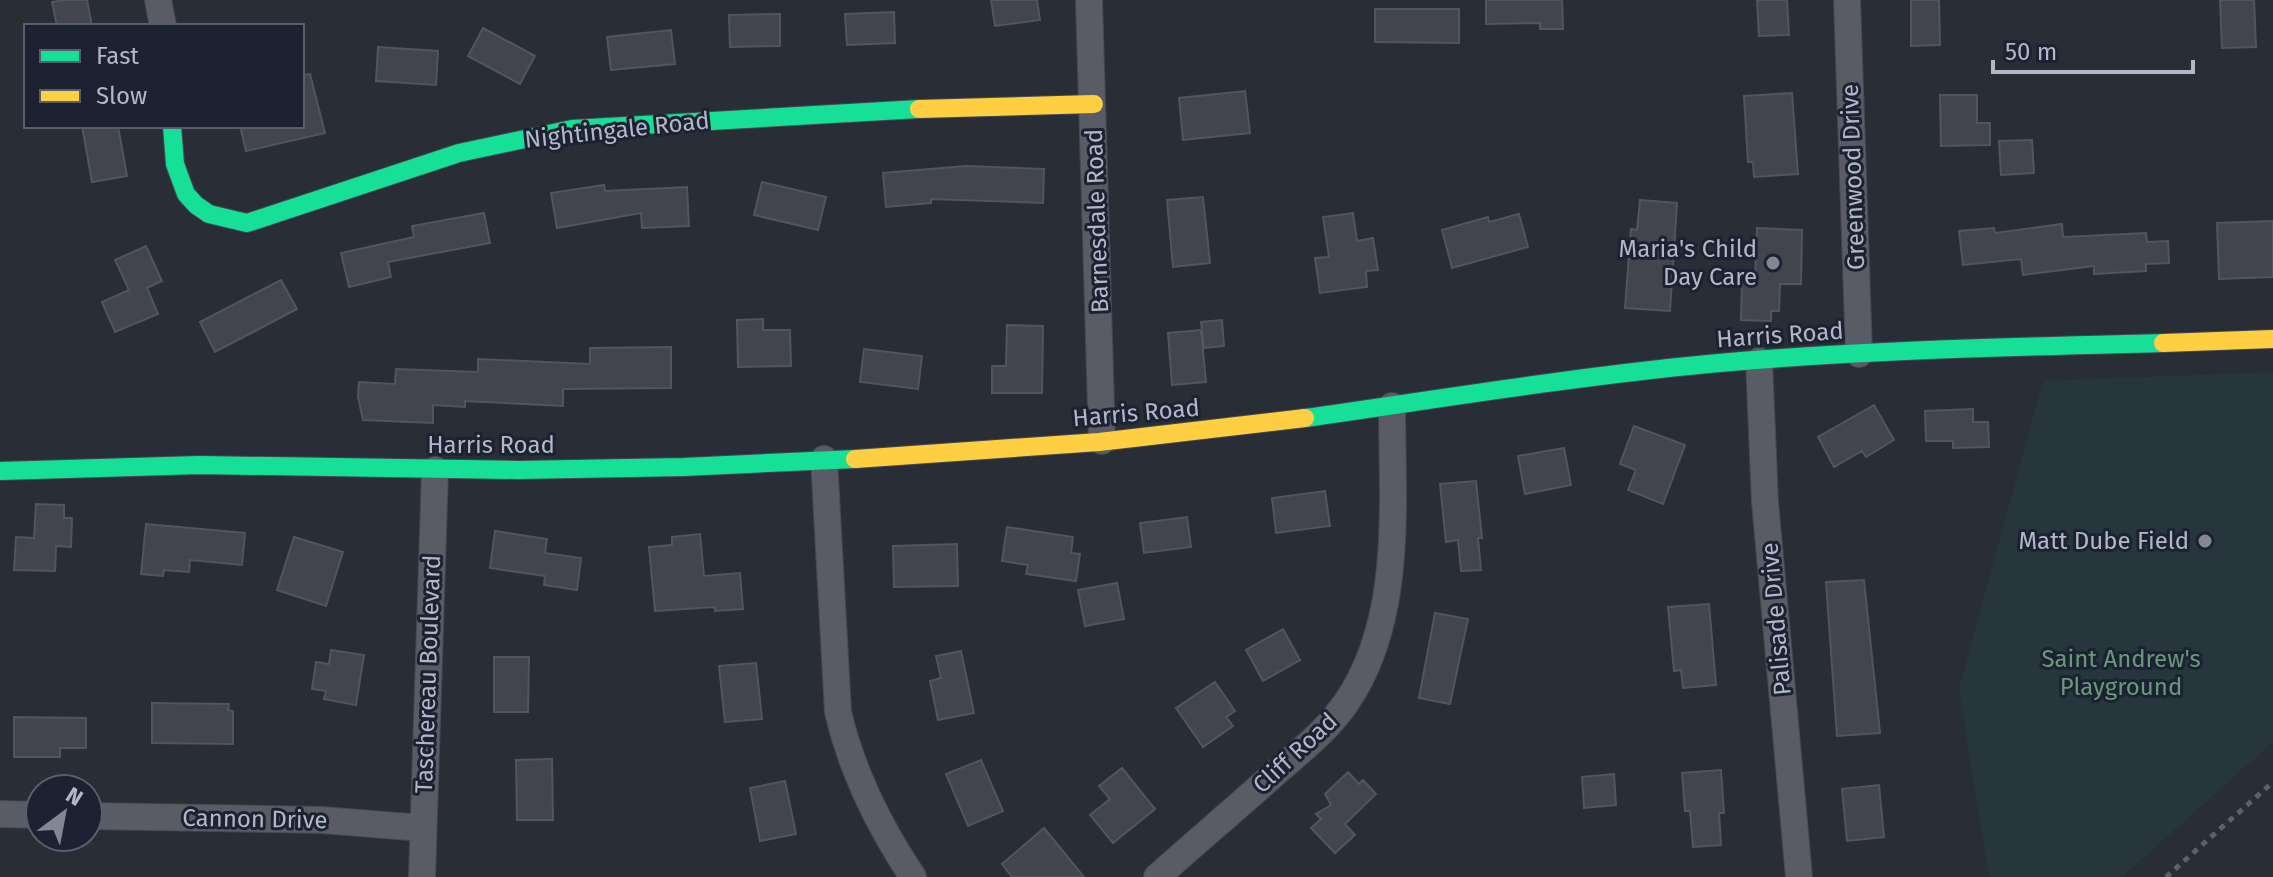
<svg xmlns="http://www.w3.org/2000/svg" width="2273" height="877" font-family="'Fira Sans',sans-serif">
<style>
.green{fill:#26363c}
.building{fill:#42454d;stroke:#51555d;stroke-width:2}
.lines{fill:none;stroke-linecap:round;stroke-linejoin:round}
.street-casing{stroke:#45484f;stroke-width:28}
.fast-casing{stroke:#45484f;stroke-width:20}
.slow-casing{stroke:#45484f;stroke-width:20}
.path{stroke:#5c6068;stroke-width:5;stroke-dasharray:6 6;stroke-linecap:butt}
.street{stroke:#595c64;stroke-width:26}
.fast{stroke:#16e098;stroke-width:18}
.slow{stroke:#ffcf43;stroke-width:18}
.poi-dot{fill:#828794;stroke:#1c2231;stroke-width:3}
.labels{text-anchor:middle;stroke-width:6;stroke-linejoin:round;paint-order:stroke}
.street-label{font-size:24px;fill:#b2b8c7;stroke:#1c2231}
.poi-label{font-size:24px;fill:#b2b8c7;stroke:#1c2231;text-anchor:end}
.park-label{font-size:24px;fill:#69987a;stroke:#1c2231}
</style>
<rect width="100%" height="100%" fill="#292d36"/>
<path class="green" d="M2273 372V742L2122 877H1989L1959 689 2043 381Z"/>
<path class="building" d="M65 0H87L92 26H57L52 2Z
M991 0H1037L1040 20 995 26Z
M1486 0H1562L1563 29H1540V23L1486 24Z
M1757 0H1787L1789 35 1759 36Z
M1911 0H1939L1940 45 1911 46Z
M2220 0H2254L2256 47 2222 48Z
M1375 9H1459V43L1375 42Z
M894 12 895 43 847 45 845 14Z
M780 14V46L730 47 729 15Z
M483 28 535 56 520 84 468 56Z
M671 30 675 64 611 70 607 37Z
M378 47 438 51 436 85 376 81Z
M310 74 325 133 246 151 240 126H302V75Z
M1245 91 1250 133 1183 140 1179 98Z
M1792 93 1798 174 1754 177 1753 162H1748L1744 96Z
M1940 95H1977V123H1990V145L1941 146Z
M82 126H118L127 176 92 182Z
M2032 140 2034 173 2001 175 1999 141Z
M966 166 1044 169 1043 203 931 199V203L886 207 883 173Z
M762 182 826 197 818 230 754 215Z
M604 185 605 191 687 187 689 226 642 228 641 213 557 228 551 193Z
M1203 197 1210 263 1173 267 1167 200Z
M1640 200 1677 203 1670 311 1625 308 1631 229 1637 230Z
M484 213 490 243 388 262 391 277 349 287 341 253 414 237 412 226Z
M1353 213 1357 241 1373 238 1378 270 1366 271 1367 287 1320 293 1315 258 1329 257 1323 217Z
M1519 214 1528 247 1452 268 1442 230 1488 217 1489 222Z
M2273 221V277L2219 279 2217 223Z
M2062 224 2063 237 2146 233 2147 242 2168 241 2169 263 2146 264V271L2094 274V266L2023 275 2021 259 1963 265 1959 231 1994 228 1995 233Z
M1757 228 1802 230 1801 284H1780L1779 311H1771V321L1741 320 1742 282H1755Z
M146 246 162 281 147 288 158 314 115 332 102 302 129 290 115 260Z
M281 280 297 309 215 352 200 322Z
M763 319V330H790L791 366 738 367 737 320Z
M1222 320 1224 346 1204 348 1201 322Z
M1007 325 1043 326 1042 393H992V366H1006Z
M1201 330 1206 382 1172 385 1168 333Z
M671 347V388L563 389V406L465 401V407L433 405V423L363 420 358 397 359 382 395 384 396 369 478 372V359L590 364V348Z
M864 349 922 356 918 389 860 382Z
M1874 405 1894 440 1866 457 1862 451 1834 467 1818 437Z
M1973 409V422H1988L1989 447 1953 448V441H1926L1925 411Z
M1634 426 1685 445 1663 504 1628 490 1636 470 1620 464Z
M1564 448 1571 485 1525 494 1518 456Z
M1476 481 1482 538H1478L1481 570 1461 571 1458 540 1446 542 1440 484Z
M1325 491 1330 526 1276 533 1272 498Z
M36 504 64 505V518H72L71 547 56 546 55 571 14 570 16 537 34 538Z
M1187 517 1191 547 1144 553 1140 523Z
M146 524 245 533 242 565 190 560 189 572 164 570 163 576 141 574Z
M1007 527 1073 537 1071 553 1080 554 1076 581 1026 574 1028 565 1002 561Z
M495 531 547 539 545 553 581 558 577 590 544 585 545 576 490 568Z
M700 534 704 576 740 573 743 609 715 611V607L655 611 649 547 672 545V537Z
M294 537 343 552 326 606 277 590Z
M957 544 958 586 894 587 893 546Z
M1864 580 1880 733 1837 736 1826 582Z
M1117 583 1124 619 1085 626 1078 590Z
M1709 604 1716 685 1683 688 1681 670 1674 671 1668 607Z
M1435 613 1468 619 1450 704 1419 698Z
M1283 629 1300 660 1263 681 1246 650Z
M331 650 364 655 356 705 324 699 326 691 312 689 316 662 329 664Z
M961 651 974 713 938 720 930 681 941 678 936 656Z
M494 657H529L528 712H494Z
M756 663 762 719 725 722 719 666Z
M1215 682 1235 711 1226 717 1233 726 1203 747 1176 708Z
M152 703 229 704 228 710 233 711V744L152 743Z
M14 717 86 718V748H60V757H14Z
M552 759 553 820H517L516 760Z
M981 760 1003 811 968 826 946 774Z
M1122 768 1155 809 1113 843 1090 815 1110 799 1099 786Z
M1721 770 1724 813H1719L1721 845 1693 847 1690 811H1685L1682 773Z
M1348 772 1359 784 1363 780 1376 794 1345 824 1355 835 1335 853 1311 828 1321 819 1316 814 1331 805 1325 794Z
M1614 774 1616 805 1584 808 1582 777Z
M785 781 796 834 760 841 750 788Z
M1879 785 1884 837 1847 841 1842 789Z
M1044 828 1084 877H1012L1002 864Z"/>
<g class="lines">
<g class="street-casing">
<path id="street" d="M158 0 163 26
M1089 0 1102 441
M1847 0 1859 354
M1759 361 1765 502 1799 877
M824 459 838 712C852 772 879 826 913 877
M0 814 40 815
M88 816 322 820 422 828
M422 877 435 470
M1157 877C1195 843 1234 810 1272 776 1298 753 1326 732 1346 703 1404 619 1392 503 1392 406"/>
</g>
<g class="fast-casing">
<path id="fast" d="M172 126 175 164 186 194 196 205 209 214 247 223 459 153 572 129 919 109
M1305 418C1439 399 1573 377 1708 364 1859 350 2011 347 2163 343
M0 471 200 465 518 470 684 467 855 459"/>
</g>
<g class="slow-casing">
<path id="slow" d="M919 109 1094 104
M2163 343 2273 339
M855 459 1099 442 1305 418"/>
</g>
<path class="path" d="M2166 877 2273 782"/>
<use href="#street" class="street"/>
<use href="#fast" class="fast"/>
<use href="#slow" class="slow"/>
</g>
<g class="poi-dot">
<circle cx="1773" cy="263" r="8"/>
<circle cx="2205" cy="541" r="8"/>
</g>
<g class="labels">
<g class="street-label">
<text transform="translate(617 130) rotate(-6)" y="8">Nightingale Road</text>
<text transform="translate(1853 177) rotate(-92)" y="8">Greenwood Drive</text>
<text transform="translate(1097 221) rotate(-92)" y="8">Barnesdale Road</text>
<text transform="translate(1780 335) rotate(-4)" y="8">Harris Road</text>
<text transform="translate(1136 413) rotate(-5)" y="8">Harris Road</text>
<text x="491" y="453">Harris Road</text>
<text transform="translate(1776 619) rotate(-95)" y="8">Palisade Drive</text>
<text transform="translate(428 674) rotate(-88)" y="8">Taschereau Boulevard</text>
<text transform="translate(1295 753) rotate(-43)" y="8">Cliff Road</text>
<text transform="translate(255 819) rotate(1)" y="8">Cannon Drive</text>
</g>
<g class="poi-label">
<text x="1757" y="257">Maria's Child<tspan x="1757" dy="28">Day Care</tspan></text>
<text x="2189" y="549">Matt Dube Field</text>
</g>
<g class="park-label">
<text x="2121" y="667">Saint Andrew's<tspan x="2121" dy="28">Playground</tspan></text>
</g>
</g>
<rect x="24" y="24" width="280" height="104" fill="#1c2231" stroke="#585e6d" stroke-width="2"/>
<rect x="40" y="50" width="40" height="12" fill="#16e098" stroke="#585e6d" stroke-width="2"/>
<text x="96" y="64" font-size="24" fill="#b2b8c7">Fast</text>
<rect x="40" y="90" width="40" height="12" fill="#ffcf43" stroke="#585e6d" stroke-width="2"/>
<text x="96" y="104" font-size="24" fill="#b2b8c7">Slow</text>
<g transform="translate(64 813) rotate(32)"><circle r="38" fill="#1c2231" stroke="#585e6d" stroke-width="2"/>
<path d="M0-6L14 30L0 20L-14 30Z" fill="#828794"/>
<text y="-12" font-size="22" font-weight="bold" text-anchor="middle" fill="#b2b8c7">N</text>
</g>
<path d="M1993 60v12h200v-12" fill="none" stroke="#b2b8c7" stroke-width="4"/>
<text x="2005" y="60" font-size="24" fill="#b2b8c7" stroke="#1c2231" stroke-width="6" paint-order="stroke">50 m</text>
</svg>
